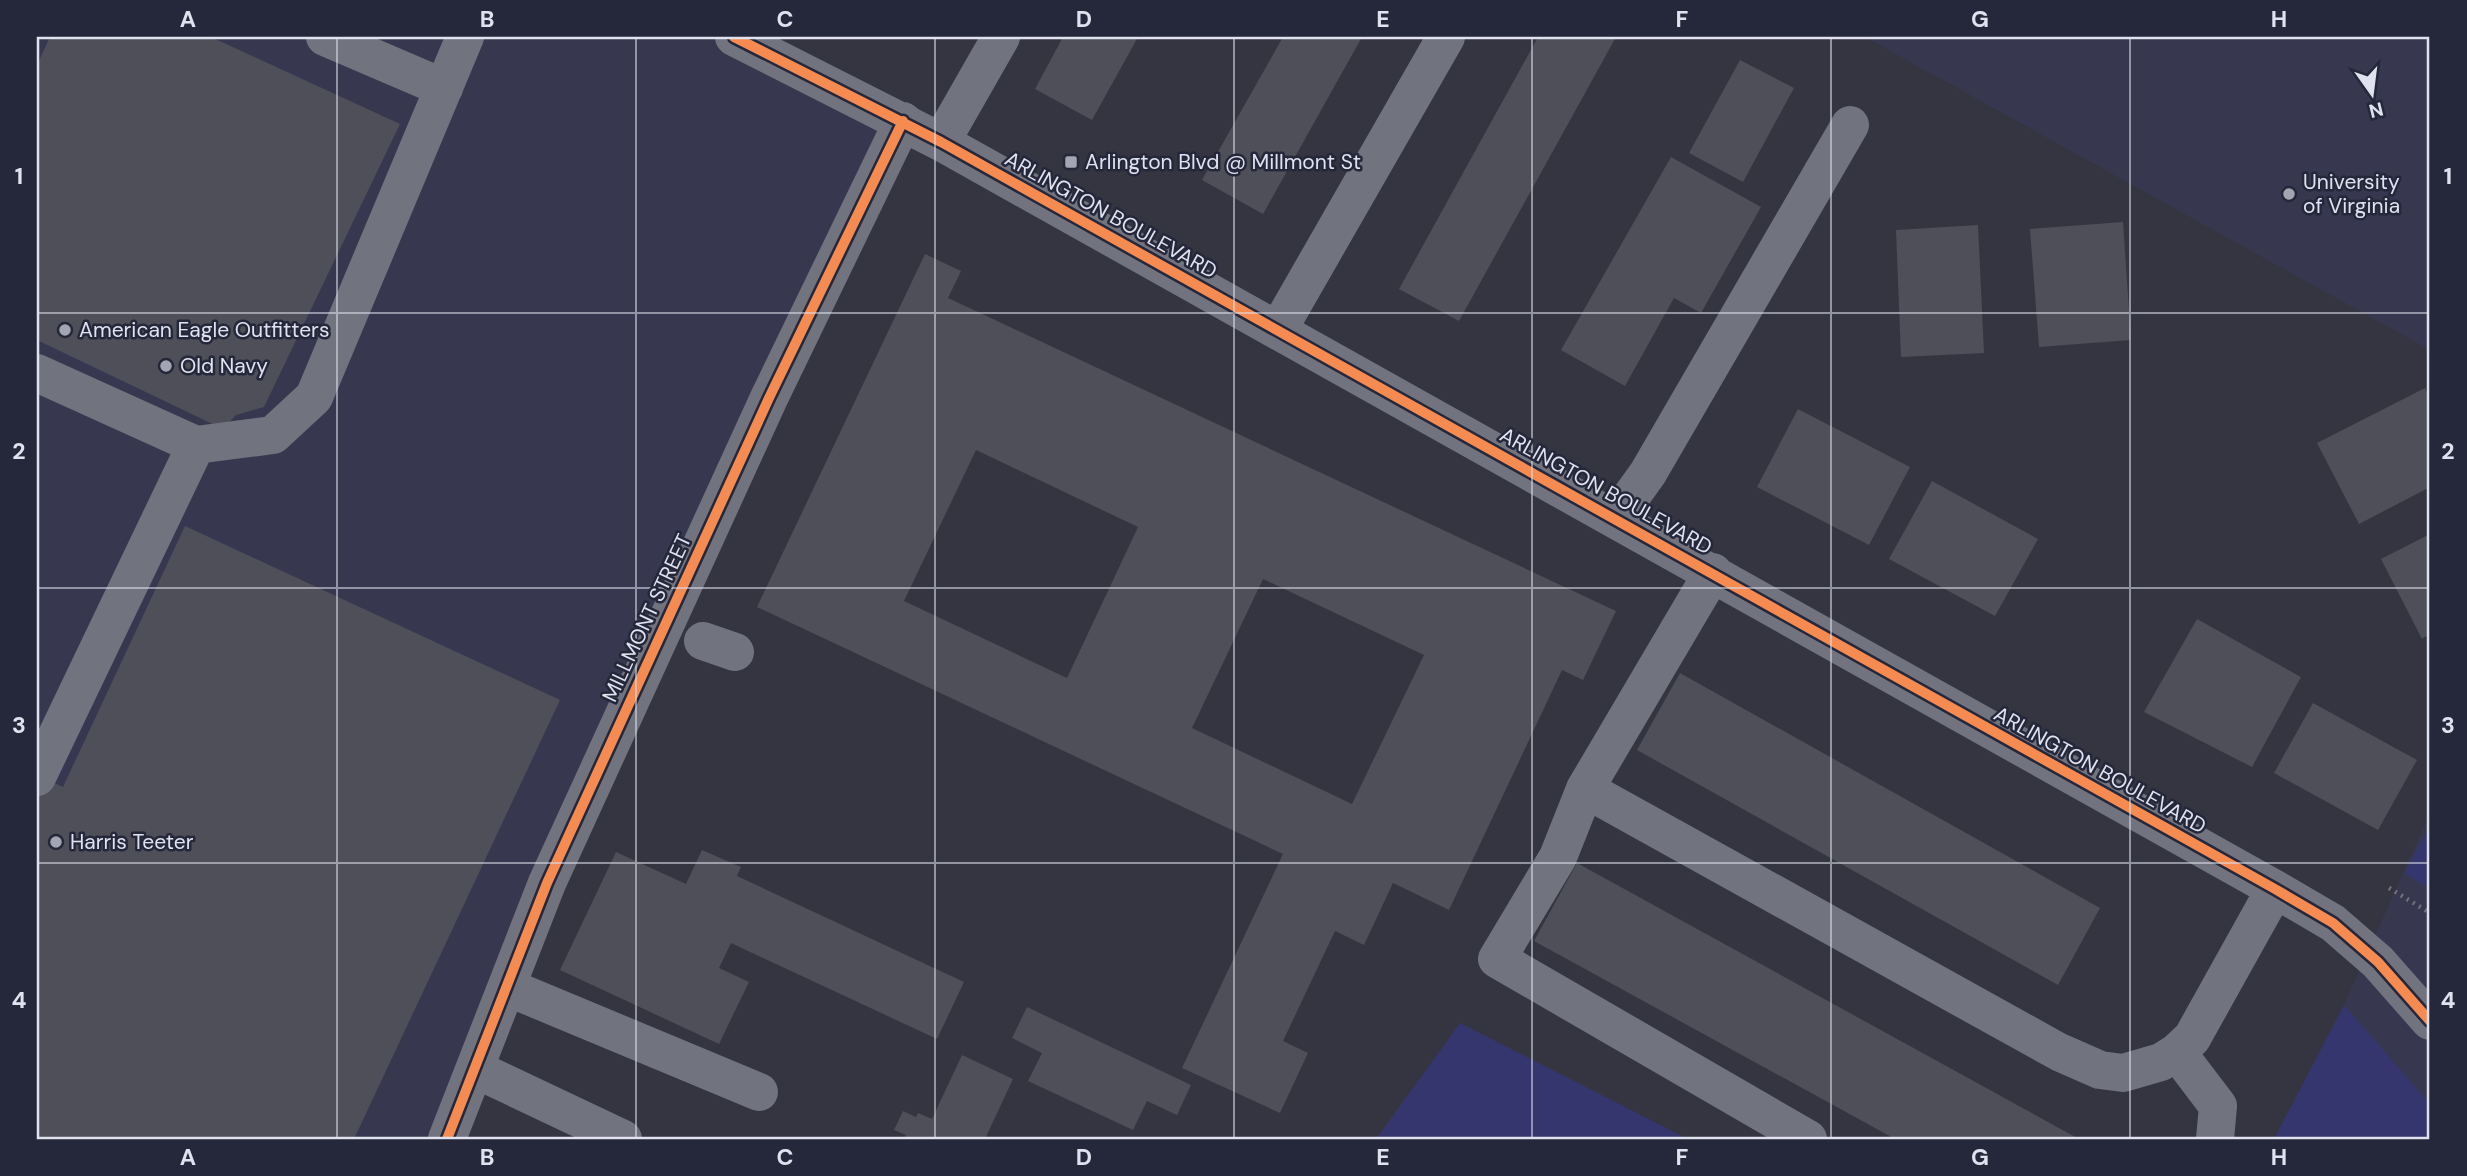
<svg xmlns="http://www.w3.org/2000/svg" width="2467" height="1176" font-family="'DM Sans',sans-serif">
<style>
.built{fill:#373850}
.green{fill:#36366e}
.building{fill:#4e4f58;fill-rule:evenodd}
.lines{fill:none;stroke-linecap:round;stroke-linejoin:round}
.path{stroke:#71727c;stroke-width:4.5;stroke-dasharray:2 5;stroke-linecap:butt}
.minor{stroke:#71737f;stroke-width:38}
.cycleway-casing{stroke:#25273a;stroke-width:15}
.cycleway{stroke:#f68b52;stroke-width:10}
.grid{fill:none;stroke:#e0e2ef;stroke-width:2;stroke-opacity:0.55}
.poi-dot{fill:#a4a5b2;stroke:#25273a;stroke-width:2.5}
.labels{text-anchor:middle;stroke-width:5;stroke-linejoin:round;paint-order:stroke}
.poi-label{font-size:21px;fill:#e0e2ef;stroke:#25273a;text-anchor:start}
.street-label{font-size:21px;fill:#e0e2ef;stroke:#25273a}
.neatline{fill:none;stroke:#e0e2ef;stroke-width:2.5}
.grid-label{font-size:23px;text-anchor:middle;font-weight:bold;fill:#e0e2ef}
</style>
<rect width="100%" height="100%" fill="#343540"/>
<path class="built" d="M37 37H722L903 121 436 1139H37Z
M1865 37H2430V350Z
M2430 813V1139H2274L2344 1005Z"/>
<path class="green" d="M2430 826V889L2404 873Z
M2344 1005 2430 1104V1139H2274Z
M1460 1023 1688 1139H1376Z"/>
<path class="building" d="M50 37H211L400 124 264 407 236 415 223 429 37 340V65Z
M1063 37H1138L1092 120 1035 89Z
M1283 37H1362L1263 214 1202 180Z
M1538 37H1616L1459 321 1399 289Z
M1740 60 1794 88 1743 182 1689 153Z
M1671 157 1761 207 1701 313 1674 298 1625 386 1561 350Z
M2123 222 2131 340 2039 347 2030 229Z
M1978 225 1984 353 1901 357 1896 230Z
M925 254 961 271 948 298 1616 611 1583 680 1562 670 1449 910 1393 883 1364 945 1335 931 1283 1041 1308 1053 1280 1113 1182 1068 1283 854 757 607ZM976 450 1138 527 1067 678 904 601ZM1263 579 1424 655 1352 804 1192 728Z
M2425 388 2430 397V487L2359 524 2317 443Z
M1798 409 1910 467 1869 545 1757 487Z
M1932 481 2038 539 1995 616 1889 559Z
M185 526 560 700 354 1139H37V799L46 779 63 787Z
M2430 534V634L2422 639 2381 559Z
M2197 619 2301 677 2252 767 2144 712Z
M1680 673 2100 908 2058 985 1637 750Z
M2313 703 2417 760 2378 830 2274 773Z
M702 850 741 867 737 876 964 982 937 1039 731 943 719 968 749 982 719 1044 560 970 616 852 686 884Z
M1577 863 2079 1139H1895L1534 941Z
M1027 1007 1191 1085 1177 1115 1147 1101 1133 1130 1028 1081 1042 1053 1012 1038Z
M962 1055 1013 1079 985 1139H904L906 1135 894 1130 903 1111 916 1117 918 1113 932 1119Z"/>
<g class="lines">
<path class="path" d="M2389 888 2430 913"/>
<path class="minor" d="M325 37 444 88
M734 37 941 142 2275 889 2333 923 2378 962 2430 1021
M941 142 1001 37
M1278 330 1446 37
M37 373 196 445 273 435 314 397 465 37
M1615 519 1648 473 1850 125
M1713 572 1585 789 1558 857 1497 959 1808 1139
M703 641 735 652
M37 777 196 445
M1585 789 2059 1052 2100 1070 2123 1073 2161 1062 2177 1052 2192 1038 2275 889
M507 987 759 1092
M2177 1052 2218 1106 2215 1139
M475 1069 623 1139
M447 1139 547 883 769 398 903 121"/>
<g class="cycleway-casing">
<path id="cycleway" d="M734 37 941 142 2275 889 2333 923 2378 962 2430 1021
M447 1139 547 883 769 398 903 121"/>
</g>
<use href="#cycleway" class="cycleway"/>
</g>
<path class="grid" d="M337 37V1139M636 37V1139M935 37V1139M1234 37V1139M1532 37V1139M1831 37V1139M2130 37V1139M37 313H2430M37 588H2430M37 863H2430"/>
<g class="poi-dot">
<rect x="1064" y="155" width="14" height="14" rx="3.5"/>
<circle cx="2289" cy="194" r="7"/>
<circle cx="65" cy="330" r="7"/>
<circle cx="166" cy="366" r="7"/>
<circle cx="56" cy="842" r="7"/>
</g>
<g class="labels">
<g class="poi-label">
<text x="1085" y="169">Arlington Blvd @ Millmont St</text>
<text x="2303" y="189">University<tspan x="2303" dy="24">of Virginia</tspan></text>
<text x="79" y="337">American Eagle Outfitters</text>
<text x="180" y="373">Old Navy</text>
<text x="70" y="849">Harris Teeter</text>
</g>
<g class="street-label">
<text transform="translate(1111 215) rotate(29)" y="7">ARLINGTON BOULEVARD</text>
<text transform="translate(1606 491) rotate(29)" y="7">ARLINGTON BOULEVARD</text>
<text transform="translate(647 618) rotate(-65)" y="7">MILLMONT STREET</text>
<text transform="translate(2100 770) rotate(29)" y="7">ARLINGTON BOULEVARD</text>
</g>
</g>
<rect width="2467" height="1176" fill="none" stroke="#25273a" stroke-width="77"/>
<g transform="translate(2372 94) rotate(166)" stroke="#25273a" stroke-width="5" paint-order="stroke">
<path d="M0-5L12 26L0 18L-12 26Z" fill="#e0e2ef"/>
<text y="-10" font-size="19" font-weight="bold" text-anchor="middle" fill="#e0e2ef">N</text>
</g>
<rect x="38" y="38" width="2390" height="1100" class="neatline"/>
<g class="grid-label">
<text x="188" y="27">A</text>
<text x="487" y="27">B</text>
<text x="785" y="27">C</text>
<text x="1084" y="27">D</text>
<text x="1383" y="27">E</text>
<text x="1682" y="27">F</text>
<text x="1980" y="27">G</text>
<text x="2279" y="27">H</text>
<text x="19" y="184">1</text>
<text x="2448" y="184">1</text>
<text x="19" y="459">2</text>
<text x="2448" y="459">2</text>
<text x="19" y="733">3</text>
<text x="2448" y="733">3</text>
<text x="19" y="1008">4</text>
<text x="2448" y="1008">4</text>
<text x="188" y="1165">A</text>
<text x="487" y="1165">B</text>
<text x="785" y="1165">C</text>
<text x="1084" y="1165">D</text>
<text x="1383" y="1165">E</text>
<text x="1682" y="1165">F</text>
<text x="1980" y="1165">G</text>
<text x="2279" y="1165">H</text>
</g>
</svg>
